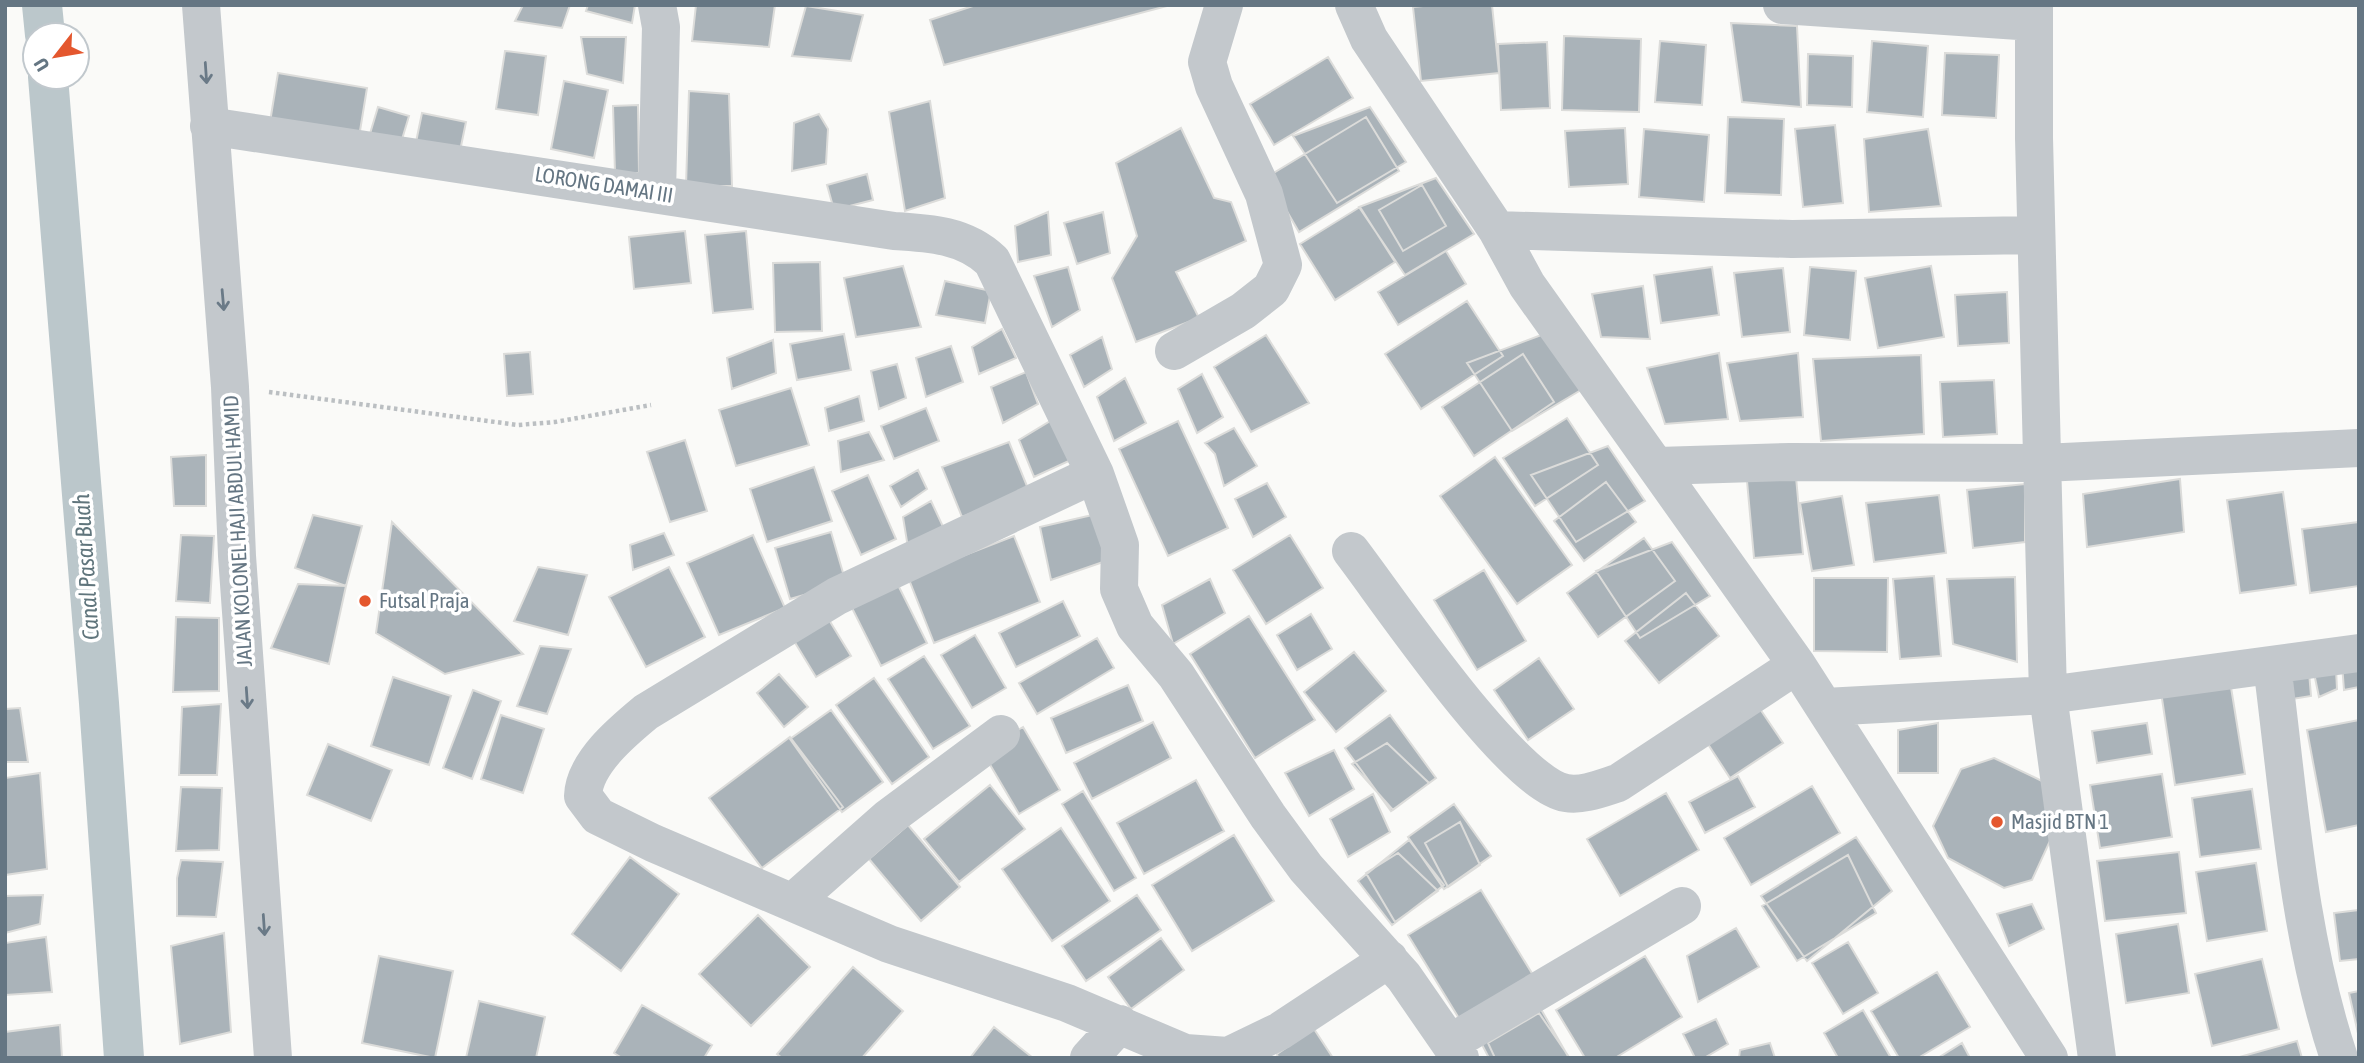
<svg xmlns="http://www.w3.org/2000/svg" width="2364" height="1063" font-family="'Asap Condensed',sans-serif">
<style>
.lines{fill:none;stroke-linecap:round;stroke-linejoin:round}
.canal{stroke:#bbc7cb;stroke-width:40}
.building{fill:#aab3b9;stroke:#dcdcda;stroke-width:2}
.path{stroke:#bbbfc2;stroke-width:4.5;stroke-dasharray:3.5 3.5;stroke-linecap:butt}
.minor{stroke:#c3c8cc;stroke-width:38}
.oneway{stroke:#6a7a87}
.poi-dot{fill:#e4572e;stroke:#fff;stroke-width:2.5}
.labels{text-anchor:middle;stroke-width:7;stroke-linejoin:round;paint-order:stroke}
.street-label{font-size:21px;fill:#657683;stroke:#fff}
.poi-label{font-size:21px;fill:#657683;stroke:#fff;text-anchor:start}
.water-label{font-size:23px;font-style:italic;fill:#60757c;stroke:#fff}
</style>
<rect width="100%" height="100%" fill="#fafaf8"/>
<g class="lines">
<path class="canal" d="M42 5 45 35
M48 77 99 703 124 1058"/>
</g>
<path class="building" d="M523 5H570L562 28 515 21Z
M588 5H635L632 23 586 11Z
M696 5H775L769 47 692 41Z
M976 5H1166L1167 6 944 65 930 20Z
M1433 5H1492L1499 73 1421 81 1413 7Z
M806 6 863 15 851 61 792 56Z
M1731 23 1797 26 1801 107 1742 102Z
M1564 36 1641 39 1639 112 1562 110Z
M581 37H626L623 83 587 74Z
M1660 41 1706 45 1702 105 1655 102Z
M1872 41 1928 46 1923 117 1867 112Z
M1547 42 1550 108 1501 110 1498 44Z
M505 51 546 56 538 115 496 109Z
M1945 53 1999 55 1996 118 1942 115Z
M1808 54 1853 56 1852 107 1807 105Z
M1328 57 1353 98 1274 145 1250 104Z
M278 73 367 88 359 137 270 122Z
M564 81 608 90 594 158 551 149Z
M689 91 729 94 732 186H686Z
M930 101 945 198 905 211 889 112Z
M638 105 639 173H615L613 106Z
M378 107 409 116 400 146 369 137Z
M1370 107 1406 162 1337 203 1293 136Z
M422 113 466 122 460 151 416 142Z
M819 114 828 129 826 164 792 171 794 123Z
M1366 117 1399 171 1299 232 1267 177Z
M1728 117 1784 119 1781 195 1725 193Z
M1835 125 1843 203 1803 207 1795 129Z
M1181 128 1214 198 1231 202 1246 241 1176 272 1199 318 1136 342 1112 278 1137 236 1116 163Z
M1625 128 1628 184 1569 187 1565 131Z
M1644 129 1709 135 1704 202 1639 197Z
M1928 129 1941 206 1869 212 1864 139Z
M867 174 873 200 834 210 827 185Z
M1436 178 1474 234 1405 275 1359 207Z
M1422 185 1446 226 1403 251 1379 210Z
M1360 207 1395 262 1335 300 1300 244Z
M1048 212 1051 255 1018 262 1015 226Z
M1103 212 1110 253 1077 264 1064 223Z
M685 231 691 283 634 289 629 237Z
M746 231 753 309 713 313 705 235Z
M1446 251 1466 284 1398 325 1378 292Z
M820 262 822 331 775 332 773 263Z
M903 266 921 327 856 337 844 278Z
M1931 266 1944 337 1878 348 1865 278Z
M1068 267 1080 310 1052 327 1034 276Z
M1712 267 1719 315 1661 323 1654 275Z
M1810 267 1856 271 1850 340 1804 335Z
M1783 268 1790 332 1742 337 1734 273Z
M945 281 991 291 985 323 936 315Z
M1643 286 1650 339 1601 337 1592 294Z
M2007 292 2009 343 1958 346 1955 295Z
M1467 301 1503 356 1421 409 1385 354Z
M1002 329 1016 358 979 374 972 347Z
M844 334 851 370 797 380 790 344Z
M1544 334 1581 390 1512 431 1467 363Z
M1266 335 1309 403 1251 432 1214 367Z
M1102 337 1112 369 1084 387 1070 355Z
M773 340 776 373 732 389 727 358Z
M951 346 963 382 926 397 916 358Z
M530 352 533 394 507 396 504 354Z
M1719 353 1728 419 1665 424 1647 368Z
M1798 353 1803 417 1740 421 1727 363Z
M1523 354 1554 402 1474 456 1442 407Z
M1921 355 1924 434 1821 441 1813 359Z
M897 364 906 398 879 409 871 371Z
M1026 372 1038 404 1003 423 991 387Z
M1202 374 1223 417 1197 433 1178 389Z
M1125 378 1146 423 1114 441 1097 397Z
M1994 380 1997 434 1943 437 1940 382Z
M791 388 809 445 736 466 719 410Z
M859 396 864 421 829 431 825 408Z
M926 408 939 441 894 459 881 426Z
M1567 418 1598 465 1535 506 1503 458Z
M1052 420 1071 460 1034 477 1019 440Z
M1178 421 1228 528 1168 556 1119 449Z
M1234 428 1257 466 1224 486 1215 454 1205 443Z
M869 432 884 460 841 472 838 441Z
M685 440 707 511 670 522 647 452Z
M1009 442 1029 491 962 517 942 467Z
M1608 446 1645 501 1576 542 1531 475Z
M206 455V506H174L171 457Z
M1495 457 1572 565 1517 604 1440 496Z
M814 467 832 521 767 542 750 489Z
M918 470 927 489 901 507 890 486Z
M868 475 896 539 861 555 832 491Z
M1796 477 1803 554 1754 558 1747 481Z
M2180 479 2184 532 2087 547 2083 494Z
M1606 482 1636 522 1584 561 1554 521Z
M1267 483 1286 517 1253 537 1235 499Z
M2025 484V542L1973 548 1967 490Z
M2283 492 2296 585 2240 593 2227 500Z
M1939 495 1946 553 1874 562 1866 503Z
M1842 496 1854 565 1812 571 1800 503Z
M931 501 946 533 909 554 903 517Z
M1101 513 1106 561 1051 580 1040 527Z
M313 515 362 526 346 586 295 568Z
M392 522 523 654 445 674 376 633Z
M2359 522V586L2310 593 2302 529Z
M831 532 846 583 790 599 775 548Z
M664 533 674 555 633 570 630 545Z
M181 535 214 536 210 603 176 601Z
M753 535 785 608 719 635 687 563Z
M1290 535 1323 588 1266 624 1233 570Z
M1014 536 1040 602 934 643 908 577Z
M1644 538 1675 581 1598 637 1567 593Z
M1672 542 1710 596 1640 638 1596 571Z
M538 567 587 575 568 635 514 621Z
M669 567 705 637 646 667 609 597Z
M1484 570 1526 641 1477 670 1434 600Z
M1934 576 1941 656 1900 659 1893 579Z
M2015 577 2017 662 1953 644 1947 579Z
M1814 578H1888L1887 652 1814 651Z
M895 579 927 643 881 666 849 602Z
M1210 579 1225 613 1173 644 1162 605Z
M298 584 346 586 329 664 271 648Z
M1686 593 1719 636 1659 683 1625 641Z
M1063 601 1080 636 1016 667 999 633Z
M1311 614 1332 649 1297 670 1277 635Z
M826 615 851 656 816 677 791 636Z
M1249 616 1315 720 1255 758 1190 654Z
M176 617 219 618V691L173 692Z
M975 635 1006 688 972 708 941 655Z
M1097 638 1114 668 1037 714 1019 683Z
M540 646 571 649 547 714 517 706Z
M1354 652 1386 691 1336 732 1304 692Z
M924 656 970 726 933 749 888 679Z
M1539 658 1574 709 1528 740 1494 690Z
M2359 662V687L2344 690 2342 664Z
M2336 669 2337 689 2319 697 2314 673Z
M2285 670 2309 672 2311 696 2286 700Z
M779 674 808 707 784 727 757 693Z
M393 677 451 696 429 765 371 746Z
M874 678 929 757 892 784 836 705Z
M2230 681 2245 774 2175 785 2161 692Z
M1128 685 1143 721 1066 753 1051 718Z
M473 690 501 701 472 779 443 768Z
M1756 703 1783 743 1730 778 1704 738Z
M221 704 217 775H179L182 707Z
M20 708 28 762H5V709Z
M831 710 883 782 842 812 790 739Z
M501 715 544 729 523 793 481 779Z
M1390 715 1436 778 1391 811 1345 748Z
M2359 720V825L2326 832 2307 730Z
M1153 722 1171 758 1092 799 1074 763Z
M1938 723V773H1898V730Z
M2147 723 2152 754 2097 763 2092 731Z
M1023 727 1060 790 1019 814 982 751Z
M790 737 843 807 762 868 709 798Z
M1387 743 1429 783 1393 810 1352 764Z
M328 744 392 770 371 821 307 795Z
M1334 750 1354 789 1309 816 1285 773Z
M1994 758 2042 781 2061 817 2032 880 2004 888 1948 858 1933 826 1961 769Z
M40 773 47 869 5 875V778Z
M2162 774 2172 837 2100 848 2090 785Z
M1738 776 1755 807 1705 833 1689 802Z
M1196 780 1224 831 1144 874 1117 823Z
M990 785 1025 829 959 882 924 839Z
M1812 786 1840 833 1751 885 1724 838Z
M181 787 222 788 219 850 176 851Z
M2252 789 2261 849 2200 857 2192 798Z
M1083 791 1136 878 1114 891 1062 804Z
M1666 793 1699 850 1620 896 1587 839Z
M1373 794 1390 832 1348 857 1330 819Z
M1454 804 1491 856 1444 889 1408 837Z
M1460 822 1480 865 1448 887 1425 843Z
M908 825 960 887 921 921 869 859Z
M1061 828 1110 901 1052 941 1002 869Z
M1234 835 1274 901 1192 951 1152 885Z
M1856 837 1892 891 1807 961 1761 896Z
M1409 840 1444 885 1392 925 1358 881Z
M2179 852 2186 913 2105 921 2097 861Z
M1398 853 1438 891 1395 922 1366 873Z
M1848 855 1876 913 1797 961 1762 906Z
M630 857 679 894 621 971 572 934Z
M181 860 223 862 216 917 177 916V878Z
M2256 863 2267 931 2207 941 2196 872Z
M1481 890 1533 975 1460 1020 1408 935Z
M43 895 40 924 5 933V896Z
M1137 895 1161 930 1086 981 1062 946Z
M2032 904 2044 929 2009 946 1997 914Z
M2359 910V959L2340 961 2334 913Z
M758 915 810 967 751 1026 699 974Z
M2178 924 2189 993 2126 1003 2116 934Z
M1736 928 1759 967 1698 1002 1687 956Z
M224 933 231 1032 180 1044 171 946Z
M46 937 52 992 5 995V943Z
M1161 938 1184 970 1131 1009 1108 977Z
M1848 942 1878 993 1843 1014 1812 963Z
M379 956 453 971 435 1058 362 1043Z
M1645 956 1682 1017 1615 1058H1585L1556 1010Z
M2262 959 2279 1029 2212 1046 2195 974Z
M853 967 903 1011 862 1058H782L777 1054Z
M1937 972 1970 1027 1918 1058H1899L1871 1011Z
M2359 991V1038L2349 993Z
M479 1001 545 1017 536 1058H466Z
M1538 1004 1569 1058H1489L1478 1037Z
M642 1005 712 1045 704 1058H622L614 1053Z
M1863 1010 1891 1058H1838L1824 1033Z
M1539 1013 1569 1057 1495 1058 1488 1043Z
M1716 1019 1728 1044 1704 1058H1695L1683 1034Z
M60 1025 62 1058H5V1032Z
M994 1027 1033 1058H970Z
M1314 1029 1333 1058H1278L1277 1054Z
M2297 1041 2302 1058H2236Z
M1770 1043 1775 1058H1739L1740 1050Z
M1962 1043 1970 1058H1938Z"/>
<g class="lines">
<path class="path" d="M269 392 518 425 555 422 651 405"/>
<path class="minor" d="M201 5 230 387 237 556 273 1058
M1354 5 1369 39 1497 230 1527 285 1797 665 2049 1058
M1782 5 2034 22
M2034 5V138L2048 695 2097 1058
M209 126 894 231C930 233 965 235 992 261L1095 474 1120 545 1119 589 1135 626 1176 675 1268 816 1306 868 1404 977 1460 1058
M657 193 661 27 657 5
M1497 230 1792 239 2036 235
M1174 351 1243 311 1271 289 1283 265 1264 194 1214 86 1207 62 1224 5
M1658 466 1790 462 2043 463 2359 448
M1095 474 837 596 646 712C623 731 584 763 583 796L598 816 653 843 889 944 1067 1003 1185 1053 1228 1056 1280 1031 1389 959
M1351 551C1388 599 1512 784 1566 793 1583 796 1602 788 1618 783L1797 665
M2272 665C2289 795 2297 933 2339 1058
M1825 707 2048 695 2359 653
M794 901 888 818 1001 734
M1452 1042 1682 906
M1089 1058 1120 1024"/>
</g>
<defs><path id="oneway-shaft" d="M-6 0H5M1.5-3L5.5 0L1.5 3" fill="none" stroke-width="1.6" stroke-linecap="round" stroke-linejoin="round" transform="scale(1.75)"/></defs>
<g class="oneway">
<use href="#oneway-shaft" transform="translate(206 73) rotate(86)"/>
<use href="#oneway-shaft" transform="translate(223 300) rotate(85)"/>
<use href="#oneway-shaft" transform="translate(247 698) rotate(86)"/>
<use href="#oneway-shaft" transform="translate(264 925) rotate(86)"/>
</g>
<g class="poi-dot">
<circle cx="365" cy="601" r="7"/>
<circle cx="1997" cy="822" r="7"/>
</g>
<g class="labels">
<g class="street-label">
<text transform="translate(604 185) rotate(9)" y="7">LORONG DAMAI III</text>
<text transform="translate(238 531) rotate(-93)" y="7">JALAN KOLONEL HAJI ABDUL HAMID</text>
</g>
<g class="poi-label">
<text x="379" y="608">Futsal Praja</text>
<text x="2011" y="829">Masjid BTN 1</text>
</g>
<g class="water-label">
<text transform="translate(86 567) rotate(-94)" y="8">Canal Pasar Buah</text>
</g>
</g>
<rect width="2364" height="1063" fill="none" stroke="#657683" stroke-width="14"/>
<g transform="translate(56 56) rotate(239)"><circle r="33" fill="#ffffff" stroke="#c1c8cd" stroke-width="2"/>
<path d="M0-5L12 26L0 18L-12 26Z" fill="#e4572e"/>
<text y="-10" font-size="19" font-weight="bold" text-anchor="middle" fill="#657683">U</text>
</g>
</svg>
